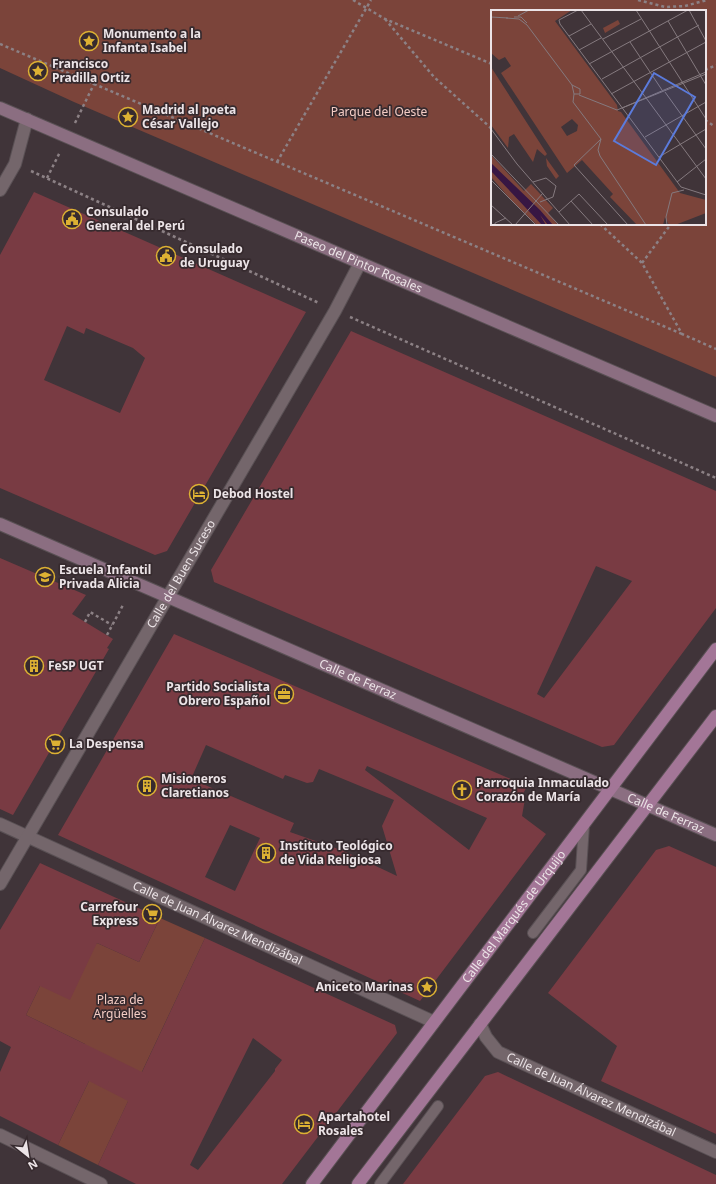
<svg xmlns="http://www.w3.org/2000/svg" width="716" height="1184" font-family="'Noto Sans',sans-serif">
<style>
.green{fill:#7b443a;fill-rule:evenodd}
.building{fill:#793b43;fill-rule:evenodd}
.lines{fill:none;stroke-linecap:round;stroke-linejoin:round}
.service-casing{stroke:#595054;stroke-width:12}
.minor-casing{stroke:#595054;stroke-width:14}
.secondary-casing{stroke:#595054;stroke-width:14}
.primary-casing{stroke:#595054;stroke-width:14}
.path{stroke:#8c8185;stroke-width:2.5;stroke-dasharray:3 3;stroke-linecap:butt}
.service{stroke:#74666b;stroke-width:10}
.minor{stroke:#74666b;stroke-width:12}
.secondary{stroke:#8b6e81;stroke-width:12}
.primary{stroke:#a37697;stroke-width:12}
.labels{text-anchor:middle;stroke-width:3.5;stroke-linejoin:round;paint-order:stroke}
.poi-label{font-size:12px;font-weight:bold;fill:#ece4e7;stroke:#362a2e;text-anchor:start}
.park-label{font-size:12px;fill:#f4ccc4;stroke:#362a2e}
.street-label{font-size:12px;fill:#ece4e7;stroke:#362a2e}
.inset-road{fill:none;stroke:#857a7f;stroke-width:1}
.view{fill:#5b7bdc;fill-opacity:0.15;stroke:#5b7bdc;stroke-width:2}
.inset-edge{fill:none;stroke:#ece4e7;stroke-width:2}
</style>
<rect width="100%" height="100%" fill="#403439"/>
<path class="green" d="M0 0H716V377L74 102 0 68ZM492 11H705V224H492Z
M160 918 205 938 98 1165 58 1145 89 1081 85 1044 26 1015 40 986 97 943 139 962Z"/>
<path class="building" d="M34 192 306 312 167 551 155 555 0 488V255ZM67 326 84 334 86 328 133 348 145 358 120 413 44 380Z
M351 331 716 491V608L614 745 602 747 214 582 211 570ZM596 566 632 581 544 698 537 694Z
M0 558 86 595 72 614 113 639 107 648 109 649 13 815 0 809Z
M174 634 527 786 521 798 525 799 522 816 546 834 420 1001 58 835ZM206 745 283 779 285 775 307 783 313 782 319 769 394 800 382 826 397 876 344 851 290 832 294 823 191 779ZM367 766 487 818 469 850 365 770ZM230 825 260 838 235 891 205 877Z
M669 846 716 867V1134L601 1081 617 1046 548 993 656 850Z
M40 863 160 918 139 962 97 943 70 1000 40 986 26 1015 142 1072 205 938 395 1025 397 1033 282 1184H136L98 1165 128 1101 89 1081 58 1145 0 1116V1072L11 1047 0 1041V930ZM253 1038 282 1060 275 1069V1071L198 1170 190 1165Z
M498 1072 716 1175V1184H403L485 1076Z"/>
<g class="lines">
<g class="service-casing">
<path id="service" d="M533 933 581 870 584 825
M380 1184 438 1106"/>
</g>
<g class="minor-casing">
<g id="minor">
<path d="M0 190 15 164 27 119"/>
<path id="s1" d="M0 824 434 1022"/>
<path id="s2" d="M0 884 335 311 360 263"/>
<path id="s3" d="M480 1024 486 1037 498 1052 716 1152"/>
<path d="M0 1135 101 1184"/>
</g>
</g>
<g class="secondary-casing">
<g id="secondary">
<path id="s4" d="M0 108 716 416"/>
<path id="s5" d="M0 524 716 835"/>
</g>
</g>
<g class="primary-casing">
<g id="primary">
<path id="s6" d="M312 1184 716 649"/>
<path d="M358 1184 716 716"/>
</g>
</g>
<path class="path" d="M353 0 385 19 492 64
M638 0 665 7 685 6 707 0
M385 19 434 77 492 129
M0 44 682 334
M705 70 716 65
M705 120 714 126
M75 123 94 84
M277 162 371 0
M31 171 319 303
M47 178 60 152
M600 224 642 263 682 334 716 349
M642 263 671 224
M350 317 716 478
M85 622 90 612 112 625
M107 635 123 605"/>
<use href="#service" class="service"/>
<use href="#minor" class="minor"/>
<use href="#secondary" class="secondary"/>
<use href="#primary" class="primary"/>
</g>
<defs>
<g id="sight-ring" transform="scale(1)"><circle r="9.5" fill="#362a2e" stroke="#ddb133" stroke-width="1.5"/><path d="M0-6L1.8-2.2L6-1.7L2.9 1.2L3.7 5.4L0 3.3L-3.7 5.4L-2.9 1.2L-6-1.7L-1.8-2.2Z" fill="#ddb133"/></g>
<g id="civic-ring" transform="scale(1)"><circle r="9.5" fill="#362a2e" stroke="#ddb133" stroke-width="1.5"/><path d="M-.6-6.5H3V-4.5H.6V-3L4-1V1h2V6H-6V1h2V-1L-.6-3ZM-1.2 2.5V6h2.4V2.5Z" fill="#ddb133"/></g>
<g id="hotel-ring" transform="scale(1)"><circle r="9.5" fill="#362a2e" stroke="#ddb133" stroke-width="1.5"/><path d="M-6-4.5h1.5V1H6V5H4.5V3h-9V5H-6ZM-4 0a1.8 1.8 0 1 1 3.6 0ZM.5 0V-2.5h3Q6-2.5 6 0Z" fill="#ddb133"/></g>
<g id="school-ring" transform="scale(1)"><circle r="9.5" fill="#362a2e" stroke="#ddb133" stroke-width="1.5"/><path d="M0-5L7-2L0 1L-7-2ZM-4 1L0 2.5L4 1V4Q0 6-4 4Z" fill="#ddb133"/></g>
<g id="building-ring" transform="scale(1)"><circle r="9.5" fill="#362a2e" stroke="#ddb133" stroke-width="1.5"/><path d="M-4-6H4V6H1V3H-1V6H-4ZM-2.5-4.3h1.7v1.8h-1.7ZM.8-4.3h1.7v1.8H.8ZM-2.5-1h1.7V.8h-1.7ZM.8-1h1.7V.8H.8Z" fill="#ddb133"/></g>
<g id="office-ring" transform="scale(1)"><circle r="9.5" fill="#362a2e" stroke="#ddb133" stroke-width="1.5"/><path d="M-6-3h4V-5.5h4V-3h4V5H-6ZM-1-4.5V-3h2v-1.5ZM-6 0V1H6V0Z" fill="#ddb133"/></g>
<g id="supermarket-ring" transform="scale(1)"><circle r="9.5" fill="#362a2e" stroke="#ddb133" stroke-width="1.5"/><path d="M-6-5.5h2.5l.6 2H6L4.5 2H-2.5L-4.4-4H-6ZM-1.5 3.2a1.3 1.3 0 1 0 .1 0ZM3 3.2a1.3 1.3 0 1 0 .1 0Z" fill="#ddb133"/></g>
<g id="church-ring" transform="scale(1)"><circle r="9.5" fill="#362a2e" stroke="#ddb133" stroke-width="1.5"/><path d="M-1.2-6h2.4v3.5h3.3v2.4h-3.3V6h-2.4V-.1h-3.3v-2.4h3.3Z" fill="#ddb133"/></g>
</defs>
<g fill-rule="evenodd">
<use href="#sight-ring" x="89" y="41"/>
<use href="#sight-ring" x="38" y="71"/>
<use href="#sight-ring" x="128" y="117"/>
<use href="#civic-ring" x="72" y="219"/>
<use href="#civic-ring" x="166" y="256"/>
<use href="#hotel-ring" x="199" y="494"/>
<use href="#school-ring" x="45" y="577"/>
<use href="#building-ring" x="34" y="666"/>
<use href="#office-ring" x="284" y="694"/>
<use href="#supermarket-ring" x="55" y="744"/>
<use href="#building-ring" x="147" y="786"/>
<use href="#church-ring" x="462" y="790"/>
<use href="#building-ring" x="266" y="853"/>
<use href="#supermarket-ring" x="152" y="914"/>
<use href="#sight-ring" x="427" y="987"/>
<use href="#hotel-ring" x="304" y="1124"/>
</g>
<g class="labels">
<g class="poi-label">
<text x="103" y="38">Monumento a la<tspan x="103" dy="14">Infanta Isabel</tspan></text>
<text x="52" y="68">Francisco<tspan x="52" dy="14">Pradilla Ortiz</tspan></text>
<text x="142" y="114">Madrid al poeta<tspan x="142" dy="14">César Vallejo</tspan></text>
<text x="86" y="216">Consulado<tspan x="86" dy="14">General del Perú</tspan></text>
<text x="180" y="253">Consulado<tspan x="180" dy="14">de Uruguay</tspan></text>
<text x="213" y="498">Debod Hostel</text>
<text x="59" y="574">Escuela Infantil<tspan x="59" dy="14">Privada Alicia</tspan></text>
<text x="48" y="670">FeSP UGT</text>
<text x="270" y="691" text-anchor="end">Partido Socialista<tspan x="270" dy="14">Obrero Español</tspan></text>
<text x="69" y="748">La Despensa</text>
<text x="161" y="783">Misioneros<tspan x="161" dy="14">Claretianos</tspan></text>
<text x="476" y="787">Parroquia Inmaculado<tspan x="476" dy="14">Corazón de María</tspan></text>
<text x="280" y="850">Instituto Teológico<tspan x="280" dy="14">de Vida Religiosa</tspan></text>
<text x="138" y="911" text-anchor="end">Carrefour<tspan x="138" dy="14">Express</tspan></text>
<text x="413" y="991" text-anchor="end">Aniceto Marinas</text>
<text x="318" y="1121">Apartahotel<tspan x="318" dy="14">Rosales</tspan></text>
</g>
<g class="park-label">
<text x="379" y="116">Parque del Oeste</text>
<text x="120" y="1004">Plaza de<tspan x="120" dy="14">Argüelles</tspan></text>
</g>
<g class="street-label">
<text dy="4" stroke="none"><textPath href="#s4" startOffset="390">Paseo del Pintor Rosales</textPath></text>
<text dy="4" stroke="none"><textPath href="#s2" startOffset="359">Calle del Buen Suceso</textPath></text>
<text dy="4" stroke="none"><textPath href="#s5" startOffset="390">Calle de Ferraz</textPath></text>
<text dy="4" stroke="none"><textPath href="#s5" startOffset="726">Calle de Ferraz</textPath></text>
<text dy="4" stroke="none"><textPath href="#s6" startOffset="335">Calle del Marqués de Urquijo</textPath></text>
<text dy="4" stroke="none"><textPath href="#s1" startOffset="239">Calle de Juan Álvarez Mendizábal</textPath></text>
<text dy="4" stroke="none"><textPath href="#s3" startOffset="136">Calle de Juan Álvarez Mendizábal</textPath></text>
</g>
</g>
<g transform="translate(491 10)">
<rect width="215" height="215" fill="#403439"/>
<path d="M0 0H81L64 11 126 95 127 101 130 102 189 183 215 190V203L184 215H178L174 207 172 215H146L119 187 122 184 91 150 76 163 10 63 20 56 14 47 8 50 0 43ZM81 109 87 115 86 121 76 126 70 117ZM127 10 129 14 114 23 112 18ZM0 57 56 144 54 146 46 139 42 152 23 124 18 127 17 138 0 115ZM0 145 33 181 40 174 62 198 57 203 67 215H46L21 191 0 167ZM55 148 68 166 65 169 56 156Z" fill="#7b443a" fill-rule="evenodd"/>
<path d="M0 153 49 200 62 215H57L49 205 55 215H51L0 161Z" fill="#371643"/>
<path class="inset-road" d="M87 0 68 10 69 14 190 177 215 185M90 0 215 169M145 0 215 109M198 0 215 31M27 6 38 0M0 7 17 8M23 7H30L36 13M15 8 28 9 36 15 81 75 83 84H89V79L81 75M177 11 215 75M78 26 100 14M112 29 150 9M139 32 171 80M88 40 110 28M98 54 197 0M111 69 208 15M174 82 215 139M83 84 82 92 110 129 107 140 109 146 155 215M120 84 215 32M88 85 126 100 215 64M131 98 215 62M0 119 26 154 79 215M154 127 215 92M110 129 83 155 137 215M0 144 68 215M168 147 215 119M0 170 45 215M42 172 55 168 65 176 62 187 49 192M186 172 215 149M80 191 102 215M0 195 22 215M68 202 88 184 117 215M4 215V213L15 208M24 215 52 183M176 215 175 207 181 183 193 180"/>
<path class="view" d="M163 63 204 87 165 155 123 131Z"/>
<rect width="215" height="215" class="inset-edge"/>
</g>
<g transform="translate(28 1156) rotate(150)" stroke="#362a2e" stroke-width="3" paint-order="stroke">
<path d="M0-3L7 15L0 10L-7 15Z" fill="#ece4e7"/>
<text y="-6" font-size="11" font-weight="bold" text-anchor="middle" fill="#ece4e7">N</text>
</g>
</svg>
